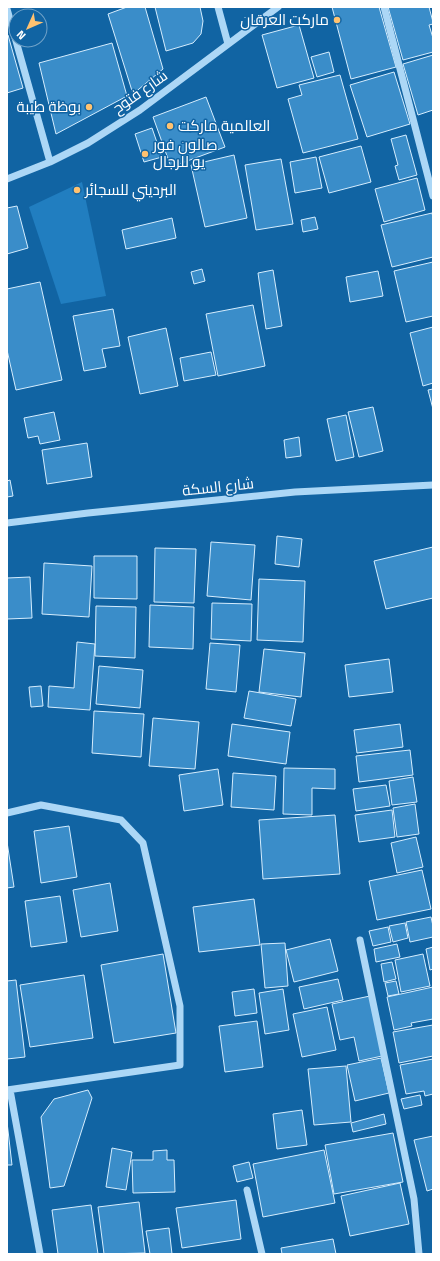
<svg xmlns="http://www.w3.org/2000/svg" width="440" height="1261" font-family="'Titillium Web',Cairo,sans-serif">
<style>
.green{fill:#217ec0}
.building{fill:#3a8dc9;stroke:#d5edfe}
.lines{fill:none;stroke-linecap:round;stroke-linejoin:round}
.minor{stroke:#acd7f6;stroke-width:7}
.poi-dot{fill:#ffc270;stroke:#1164a3;stroke-width:1.5}
.labels{text-anchor:middle;stroke-width:3;stroke-linejoin:round;paint-order:stroke}
.poi-label{font-size:15px;fill:#fff;stroke:#1164a3;text-anchor:start}
.street-label{font-size:15px;fill:#fff;stroke:#1164a3}
</style>
<rect width="100%" height="100%" fill="#1164a3"/>
<path class="green" d="M82 182 106 296 61 304 29 207Z"/>
<path class="building" d="M127 7H145L163 69 133 94 108 14Z
M155 7H200L203 21 201 34 193 43 166 51Z
M332 7H379L396 67 351 79Z
M388 7H429L433 22V24L429 25 433 38V52L403 60Z
M299 25 314 78 277 88 262 35Z
M8 35 23 88 7 93V36Z
M112 43 127 96 56 134 39 63Z
M329 52 334 72 317 77 311 57Z
M433 55V110L418 115 403 64Z
M394 72 410 124 367 137 350 85Z
M340 75 358 139 303 153 288 99 302 95 299 85Z
M206 97 225 147 171 167 153 117Z
M152 128 162 157 144 162 135 134Z
M406 135 417 175 399 180 395 166 398 165 391 139Z
M361 146 371 182 329 193 319 157Z
M234 155 247 218 205 227 191 165Z
M316 157 322 188 295 193 290 162Z
M281 159 293 224 256 230 245 165Z
M417 178 425 210 384 222 375 189Z
M17 206 28 248 7 254V208Z
M432 213 433 218V257L392 267 381 225Z
M315 217 318 229 303 232 301 220Z
M172 218 176 238 126 249 122 230Z
M433 262V316L406 322 394 271Z
M202 269 205 281 194 284 191 272Z
M273 270 282 326 266 329 258 273Z
M378 271 383 296 350 302 346 277Z
M40 282 62 380 16 390 7 350V289Z
M253 305 265 366 218 376 206 314Z
M113 309 120 346 102 349 106 367 84 371 73 316Z
M433 327V383L423 386 410 333Z
M166 328 178 386 140 394 128 337Z
M211 352 216 375 184 381 180 358Z
M433 389V409L428 390Z
M373 407 383 451 359 457 348 412Z
M54 412 60 440 40 444 38 436 28 438 24 418Z
M346 415 354 457 336 461 327 419Z
M299 437 301 456 286 458 284 440Z
M87 443 92 477 47 484 42 450Z
M10 480 13 496 7 497V481Z
M277 536 302 539 299 567 275 564Z
M211 542 255 545 251 600 207 596Z
M433 547V598L386 609 374 561Z
M155 548 196 549 194 603 154 602Z
M94 556H137V599L94 598Z
M44 563 92 566 89 617 42 614Z
M30 577 32 618 7 619V578Z
M259 579 305 581 303 642 257 640Z
M212 603 252 604 251 641 211 639Z
M150 605 194 607 193 649 149 647Z
M96 606 136 607 135 658 95 656Z
M77 642 95 644 90 710 48 707 49 686 74 688Z
M210 643 240 645 236 692 206 689Z
M264 649 305 653 301 697 259 692Z
M389 659 393 692 349 697 345 665Z
M99 666 143 670 140 708 96 704Z
M41 686 43 706 31 707 29 687Z
M249 691 296 699 291 726 244 718Z
M94 711 144 714 141 757 92 753Z
M153 718 199 722 195 769 149 766Z
M232 724 290 732 286 764 228 756Z
M400 724 403 747 357 753 354 730Z
M410 750 413 775 359 782 356 756Z
M284 768 335 769V789L312 788V815L283 814Z
M218 769 223 805 184 811 179 775Z
M233 773 276 776 274 810 231 807Z
M413 777 417 802 392 805 389 781Z
M386 785 390 806 356 811 353 789Z
M415 804 419 834 397 837 393 808Z
M392 810 395 837 359 842 355 815Z
M335 815 340 874 263 879 259 820Z
M69 826 77 877 41 883 34 831Z
M416 837 423 867 397 873 391 843Z
M7 842 14 887 7 888Z
M422 870 431 909 377 920 369 881Z
M110 883 118 931 81 937 73 890Z
M60 896 67 942 31 947 25 901Z
M254 899 260 945 199 952 193 907Z
M431 917 433 926V937L410 942 406 922Z
M405 923 408 938 393 942 389 926Z
M388 927 391 942 373 946 369 931Z
M330 939 338 971 294 982 286 950Z
M285 943 288 986 265 988 261 944Z
M397 944 400 957 376 962 374 949Z
M433 947V969L430 970 426 949Z
M163 954 176 1033 114 1043 101 965Z
M423 954 430 986 401 992 395 960Z
M392 962 396 979 384 982 381 964Z
M84 975 93 1038 30 1047 20 985Z
M338 979 343 1000 304 1009 299 987Z
M16 980 25 1057 7 1059V981Z
M396 981 399 994 388 996 385 983Z
M433 987V1019L411 1023 412 1026 394 1030 387 997Z
M254 989 257 1013 235 1016 232 992Z
M283 989 289 1030 265 1034 259 993Z
M370 996 382 1056 359 1061 354 1037 340 1040 332 1004Z
M327 1007 336 1050 302 1057 293 1014Z
M257 1021 263 1067 225 1072 219 1026Z
M433 1025V1056L399 1063 393 1032Z
M381 1058 389 1093 355 1101 347 1065Z
M433 1059V1094L425 1096 424 1091 406 1094 400 1065Z
M346 1066 351 1122 314 1125 308 1069Z
M88 1090 92 1098 64 1186 50 1188 41 1117 54 1099Z
M420 1095 422 1105 404 1109 401 1099Z
M302 1110 307 1145 277 1149 273 1114Z
M384 1114 386 1124 353 1132 351 1123Z
M7 1122 12 1165H7Z
M393 1133 403 1182 334 1194 325 1145Z
M433 1136V1189L427 1191 414 1140Z
M112 1148 132 1152 126 1190 106 1187Z
M167 1150V1160H174L175 1192 133 1193 132 1160H153V1151Z
M324 1150 335 1203 263 1217 253 1164Z
M249 1162 253 1178 237 1182 233 1166Z
M400 1183 409 1224 350 1236 341 1196Z
M236 1200 241 1239 182 1248 176 1208Z
M139 1202 145 1253 104 1254 98 1207Z
M91 1205 98 1254H58L52 1210Z
M169 1228 172 1254H150L146 1231Z
M333 1239 336 1254H282L281 1248Z"/>
<g class="lines">
<path class="minor" d="M218 7 228 44
M384 7 433 196
M7 9 50 162
M7 179 50 162 88 143 140 110 278 7
M7 523 88 513 295 492 433 485
M7 813 41 805 121 820 143 843 180 1006V1065L7 1090
M360 940 414 1199 419 1254
M10 1090 40 1254
M247 1190 262 1254"/>
</g>
<g class="poi-dot">
<circle cx="337" cy="20" r="4"/>
<circle cx="89" cy="107" r="4"/>
<circle cx="170" cy="126" r="4"/>
<circle cx="145" cy="154" r="4"/>
<circle cx="77" cy="190" r="4"/>
</g>
<g class="labels">
<g class="poi-label">
<text x="329" y="25" text-anchor="end">ماركت العرقان</text>
<text x="81" y="112" text-anchor="end">بوظة طيبة</text>
<text x="178" y="131">العالمية ماركت</text>
<text x="153" y="150">صالون فور<tspan x="153" dy="17">يو للرجال</tspan></text>
<text x="85" y="195">البرديني للسجائر</text>
</g>
<g class="street-label">
<text transform="translate(140 92) rotate(-35)" y="5">شارع فتوح</text>
<text transform="translate(218 487) rotate(-6)" y="5">شارع السكة</text>
</g>
</g>
<rect width="440" height="1261" fill="none" stroke="#ffffff" stroke-width="16"/>
<g transform="translate(28 28) rotate(225)"><circle r="19" fill="#1164a3" stroke="#70a2c8"/>
<path d="M0-3L7 15L0 10L-7 15Z" fill="#ffc270"/>
<text y="-6" font-size="11" font-weight="bold" text-anchor="middle" fill="#ffffff">N</text>
</g>
</svg>
